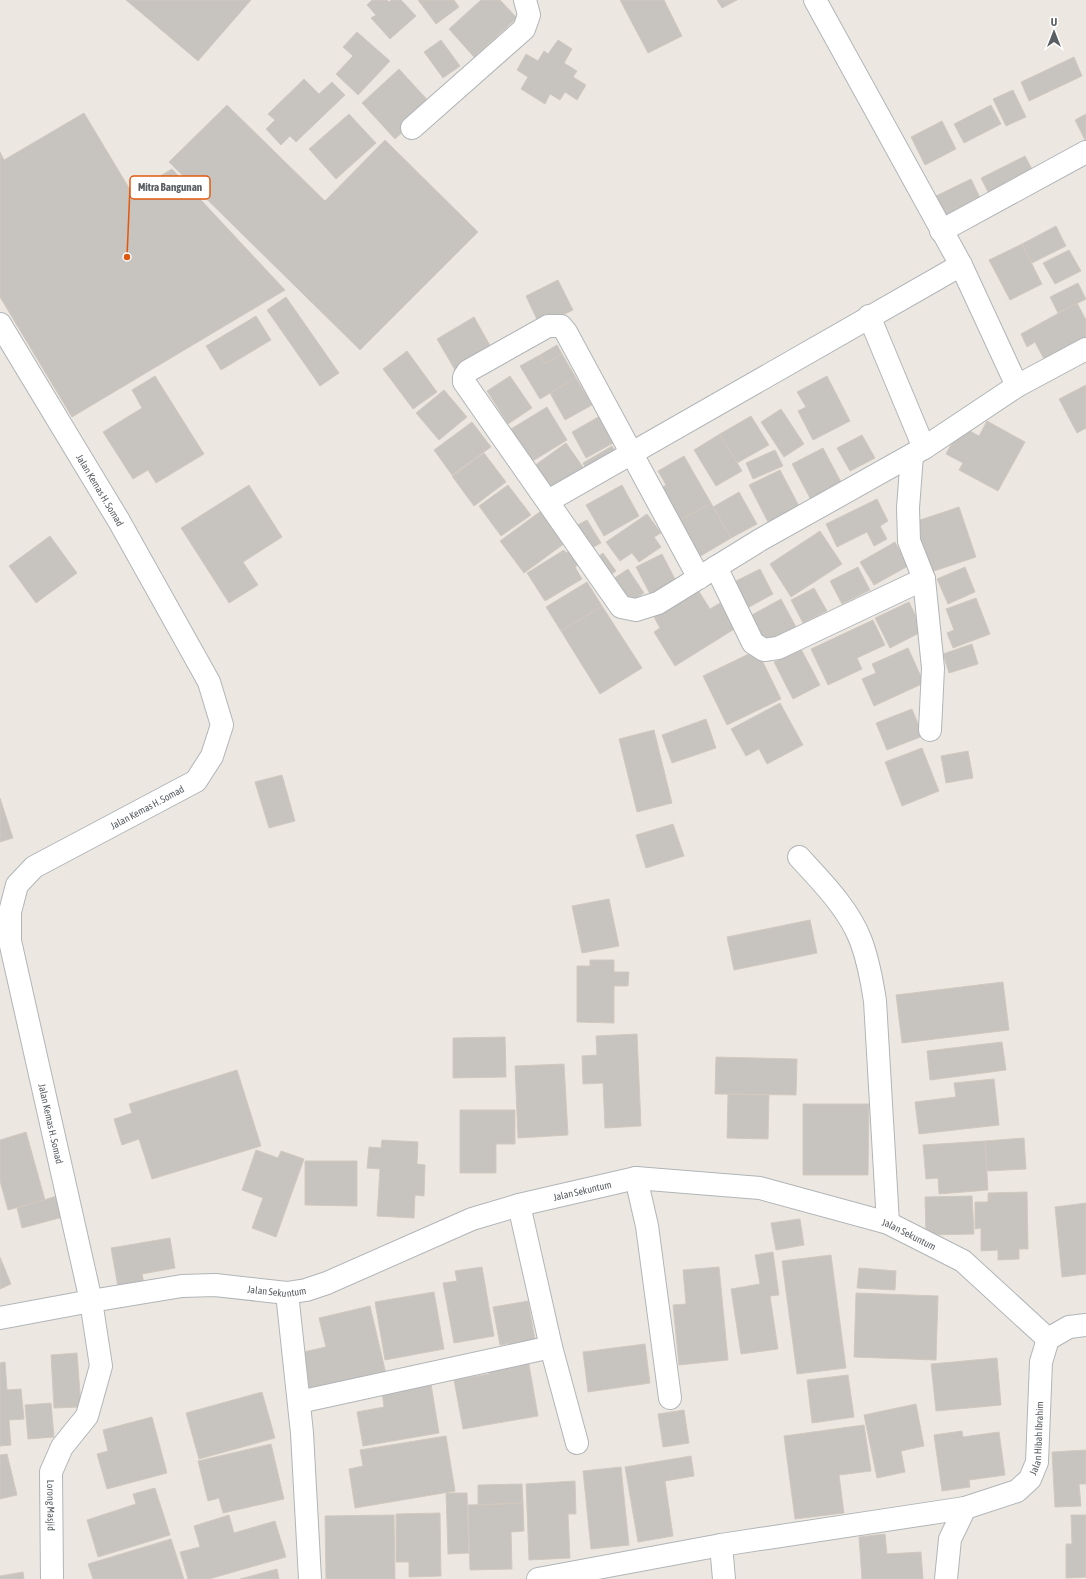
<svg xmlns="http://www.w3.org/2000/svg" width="1086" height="1579" font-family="'Asap Condensed',sans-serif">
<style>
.building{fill:#c7c3be;stroke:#d1c9bf}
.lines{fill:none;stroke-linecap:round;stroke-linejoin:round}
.minor-casing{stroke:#b1b5b8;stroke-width:24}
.tertiary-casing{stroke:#b1b5b8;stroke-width:24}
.minor{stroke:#fff;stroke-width:22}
.tertiary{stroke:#fff;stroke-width:22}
.labels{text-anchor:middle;stroke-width:4;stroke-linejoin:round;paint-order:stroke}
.street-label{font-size:10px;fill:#595e62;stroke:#fff}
.leader{fill:none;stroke:#e15910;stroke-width:1.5}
.callout-dot{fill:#e15910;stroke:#fff;stroke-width:1.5}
.callout{fill:#fff;stroke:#e15910;stroke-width:1.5}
.callout-label{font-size:11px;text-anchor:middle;font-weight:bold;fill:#595e62}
</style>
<rect width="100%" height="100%" fill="#ece8e1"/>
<path class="building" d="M126 0H251L198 61Z
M372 0H387L389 2 391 0H401L416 16 390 39 371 18 376 15 367 5Z
M418 0H454L459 7 436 24Z
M481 0H500L517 18 474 57 449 29Z
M620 0H664L682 36 648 53Z
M717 0H737L722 8Z
M357 32 390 61 358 95 336 74 353 56 343 47Z
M441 40 460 66 443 78 424 52Z
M558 40 572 49 564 63 577 71 573 77 586 85 577 100 565 92 560 100 550 94 545 104 521 89 528 77 517 70 526 54 538 61 544 51 548 54Z
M1074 57 1082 76 1029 101 1021 82Z
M399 69 432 105 395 139 362 103Z
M304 79 319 94 332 82 345 95 296 142 290 136 281 145 266 129 275 120 268 114Z
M1013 90 1026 117 1006 126 993 99Z
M227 105 325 201 385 140 478 232 360 350 169 162Z
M991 105 1001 124 964 143 954 124Z
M84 113 132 193 172 169 285 290 72 417 0 297V152L4 160Z
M349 114 376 143 336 179 309 149Z
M1086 114V142L1075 120Z
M942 121 956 149 925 165 911 137Z
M1025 156 1035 175 991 198 981 178Z
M971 179 983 204 948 221 936 196Z
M1056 226 1066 246 1032 263 1022 244Z
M1022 244 1042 284 1010 300 989 260Z
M1069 250 1081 271 1055 284 1043 263Z
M558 280 573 310 540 326 526 296Z
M1078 283 1086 299 1058 313 1050 297Z
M286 297 339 373 320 386 267 310Z
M1077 303 1086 320V341L1046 363 1035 342 1027 347 1021 334Z
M256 316 271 340 221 370 206 346Z
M474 317 492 349 455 370 437 339Z
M557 345 562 354 545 364 540 355Z
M407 351 437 392 413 409 383 369Z
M562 354 576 378 540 399 520 366 540 355 545 364Z
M155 376 204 454 156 483 148 470 133 479 103 432 142 408 132 390Z
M510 376 532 408 508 424 487 391Z
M827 376 850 421 813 440 798 411 806 407 797 392Z
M576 378 592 405 565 420 550 393Z
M1086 385V428L1077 433 1059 399Z
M444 390 467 417 439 440 416 413Z
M547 407 567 440 531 462 511 429Z
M781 409 804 444 784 457 761 422Z
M600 416 615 442 586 458 572 432Z
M751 416 769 445 737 463 720 434Z
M987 421 1025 442 998 491 959 470 963 463 946 454 961 426 979 436Z
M472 422 491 447 452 475 434 450Z
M720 434 742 471 716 486 694 450Z
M862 435 875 458 850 471 837 448Z
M566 443 585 470 552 492 534 466Z
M612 446 618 456 588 473 583 463Z
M823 448 842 484 811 500 792 464Z
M775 450 783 466 753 479 746 463Z
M484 453 506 482 474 506 452 476Z
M684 456 711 503 679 521 660 489 666 485 658 471Z
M780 470 799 506 768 522 749 485Z
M249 485 282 537 243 562 258 585 229 603 181 528Z
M508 485 531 515 501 536 479 506Z
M622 485 639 516 604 536 586 505Z
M739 492 757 524 731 538 713 507Z
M877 499 888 521 880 526 887 539 874 546 867 532 837 547 826 524Z
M711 503 731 538 699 557 679 521Z
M959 507 976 557 931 572 914 522Z
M541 511 565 543 524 573 500 541Z
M647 514 661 533 654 537 661 547 639 562 632 553 620 561 606 542Z
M587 520 601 543 588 550 574 527Z
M820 531 842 564 791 597 770 564Z
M50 536 77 573 36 603 9 566Z
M895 542 908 566 874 585 860 562Z
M573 548 582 562 575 567 582 579 545 601 527 573 564 550 566 553Z
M603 553 616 571 605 579 592 561Z
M662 554 676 581 650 594 636 567Z
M858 567 870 590 842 604 830 581Z
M965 567 975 592 948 604 937 579Z
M628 569 644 593 626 605 610 581Z
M760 569 773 594 742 611 728 585Z
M587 582 602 606 561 631 546 607Z
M814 588 827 611 803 623 791 600Z
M698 590 710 609 720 603 736 628 675 666 654 632 660 628 654 617Z
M976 598 990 634 953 648 947 633 954 630 946 609Z
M781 599 796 627 764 644 750 616Z
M909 602 923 631 890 648 875 618Z
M602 606 642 668 600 694 561 631Z
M873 620 885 645 857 658 862 669 828 685 811 649Z
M972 644 978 664 949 673 943 654Z
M908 648 924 683 874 706 862 679 876 673 872 664Z
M801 649 820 685 793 699 774 662Z
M757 650 781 699 727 725 703 676Z
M780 703 803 745 767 764 759 749 746 756 731 729Z
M912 709 923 736 887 750 876 723Z
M706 719 716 748 672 763 662 735Z
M654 730 672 803 637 812 619 739Z
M922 748 939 791 902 806 885 762Z
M968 751 973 778 946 783 941 756Z
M282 775 295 821 269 828 255 782Z
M0 798 13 838 0 842Z
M673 824 684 856 646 868 636 835Z
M609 899 619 946 582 953 572 906Z
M810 920 817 953 734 970 727 937Z
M590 960H614V972H629L628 986H614V1023L577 1022V966H590Z
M1003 982 1009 1030 902 1043 896 995Z
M637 1034 641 1126 605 1128 603 1083 583 1084 582 1056 597 1055 596 1036Z
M505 1037 506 1077 453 1078V1038Z
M1002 1042 1006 1070 930 1080 927 1051Z
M716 1057 797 1059 796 1095 715 1094Z
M564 1064 568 1135 518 1138 515 1066Z
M237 1070 261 1146 152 1179 139 1139 122 1145 114 1119 132 1113 129 1104Z
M994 1079 999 1125 919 1134 915 1102 956 1097 954 1083Z
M728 1094 769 1095 768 1139 727 1138Z
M803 1104H869L868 1175H803Z
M460 1110H515V1144H496V1173H460Z
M26 1132 45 1200 8 1210 0 1181V1140Z
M1024 1138 1026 1169 987 1171 985 1141Z
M382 1140 418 1142 417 1164 425 1165 424 1196 415 1195 414 1218 377 1216 380 1169 367 1168 369 1147 381 1148Z
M985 1141 988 1190 939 1194 938 1178 926 1179 923 1145Z
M256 1150 278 1158 281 1151 304 1159 276 1237 252 1228 263 1198 242 1190Z
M305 1161H357V1206L305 1205Z
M1027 1192 1028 1249H1019V1259L998 1260V1250L981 1251V1228L975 1229V1202H988V1193Z
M57 1196 63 1217 22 1228 17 1208Z
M972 1196 974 1234 926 1235 925 1197Z
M1086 1203V1274L1062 1277 1055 1207Z
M800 1219 804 1245 776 1250 771 1223Z
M170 1238 175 1268 142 1274 144 1283 118 1287 111 1248Z
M773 1252 779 1295 770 1296 778 1349 741 1354 731 1289 760 1284 755 1255Z
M831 1255 846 1368 797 1374 782 1261Z
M0 1257 11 1284 0 1289Z
M482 1267 494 1336 454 1343 443 1283 457 1281 455 1271Z
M719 1267 728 1360 679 1365 673 1305 686 1304 683 1270Z
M859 1268 896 1271 895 1290 857 1288Z
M434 1292 444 1349 385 1360 375 1302Z
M856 1293 938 1296 936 1360 854 1357Z
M528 1301 535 1339 500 1345 493 1307Z
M370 1306 387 1378 309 1396 299 1353 326 1347 319 1318Z
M645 1344 650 1383 588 1392 583 1352Z
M77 1353 81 1407 54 1408 51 1355Z
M997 1358 1001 1405 936 1411 931 1364Z
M528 1359 538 1416 463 1429 454 1380 489 1374 487 1366Z
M5 1362 7 1390 21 1389 24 1419 9 1420 11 1445 0 1446V1363Z
M848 1375 854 1417 812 1423 807 1380Z
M431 1384 439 1433 363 1446 357 1412 384 1407 382 1392Z
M262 1392 275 1438 199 1459 186 1413Z
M51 1403 54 1437 28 1439 25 1405Z
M916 1404 924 1446 901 1451 905 1472 877 1478 864 1415Z
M684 1410 689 1443 663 1447 658 1414Z
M152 1417 167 1473 107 1489 97 1454 108 1451 103 1430Z
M864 1425 871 1471 839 1475 844 1513 795 1519 784 1436Z
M962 1431 963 1437 999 1432 1005 1475 969 1480 970 1487 942 1491 934 1435Z
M446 1436 455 1491 355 1508 349 1469 363 1466 360 1450Z
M271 1444 284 1499 223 1513 219 1498 208 1501 198 1461Z
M1086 1450V1484H1079L1081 1506 1055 1507 1052 1452Z
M7 1454 17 1495 0 1499V1455Z
M691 1456 694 1476 665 1481 673 1536 638 1542 625 1467Z
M621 1467 629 1545 591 1549 583 1471Z
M575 1481 576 1514H568L570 1558 529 1560 526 1484Z
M522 1484 523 1503 478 1505V1485Z
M155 1488 170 1535 98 1557 87 1520 136 1504 133 1494Z
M446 1493H467L469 1553 448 1554Z
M523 1503 524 1531 511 1532 512 1569 470 1570 468 1505Z
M440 1513 441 1576 409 1577V1562H396V1514Z
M229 1515 234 1533 275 1521 286 1557 209 1579H188L180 1552 200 1547 194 1526Z
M394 1515 395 1579H326L325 1516Z
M1071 1515H1086V1577L1066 1578V1544H1072Z
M885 1534 887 1554 921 1552 923 1579H862L859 1537Z
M171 1539 184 1579H93L88 1564Z
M277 1569 279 1579H240Z
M23 1572 24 1579H0V1576Z"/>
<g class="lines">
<g class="minor-casing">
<g id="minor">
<path d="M815 0 961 265 1017 386"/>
<path d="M412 128 524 29 529 15 525 0"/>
<path d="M941 231 1086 152"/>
<path d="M869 316 924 448"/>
<path id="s1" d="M0 324 119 521 209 682 222 725 212 756 196 781 34 867 17 885 10 912V941L91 1301 101 1366 87 1416 62 1447 51 1472 52 1579"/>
<path d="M912 455 908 508 909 541 924 579 933 668 930 730"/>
<path d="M548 501 961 265"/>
<path d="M716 567 753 643 764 650 778 648 924 579"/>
<path d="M699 578 566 332 561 326H548L468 371 464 377V382L621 607 636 610 658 603 760 540 924 448 1017 386 1086 349"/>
<path d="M799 857C822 882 849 909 861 941 868 960 872 981 875 1001L888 1223"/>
<path d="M636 1178 647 1226 670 1398"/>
<path d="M519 1205 551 1347 577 1443"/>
<path d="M287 1293 302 1433 310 1579"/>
<path id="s2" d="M0 1318 91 1301 182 1286 215 1285 287 1293 306 1290 327 1283 472 1219 519 1205 636 1178 760 1188 888 1223 963 1261 1048 1339"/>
<path d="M299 1402 551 1347"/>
<path d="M721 1545 724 1579"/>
<path d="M538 1579 721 1545 965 1508"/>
</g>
</g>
<g class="tertiary-casing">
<g id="tertiary">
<path id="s3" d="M946 1579 950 1539 965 1508 1017 1491 1030 1479 1037 1462 1041 1362 1048 1339 1069 1327 1086 1325"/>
</g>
</g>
<use href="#minor" class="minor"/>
<use href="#tertiary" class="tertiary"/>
</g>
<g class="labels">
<g class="street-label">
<text dy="4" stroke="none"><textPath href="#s1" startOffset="194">Jalan Kemas H. Somad</textPath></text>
<text transform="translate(147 807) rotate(-28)" y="4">Jalan Kemas H. Somad</text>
<text dy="4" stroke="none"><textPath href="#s1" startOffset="974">Jalan Kemas H. Somad</textPath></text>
<text dy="4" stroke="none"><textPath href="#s2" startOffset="604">Jalan Sekuntum</textPath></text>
<text dy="4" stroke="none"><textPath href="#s2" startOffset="940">Jalan Sekuntum</textPath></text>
<text dy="4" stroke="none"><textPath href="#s2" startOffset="280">Jalan Sekuntum</textPath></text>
<text dy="4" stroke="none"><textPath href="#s3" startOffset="189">Jalan Hibah Ibrahim</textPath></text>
<text dy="4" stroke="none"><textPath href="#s1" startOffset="1374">Lorong Masjid</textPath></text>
</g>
</g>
<path class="leader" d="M127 257L130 187"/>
<circle class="callout-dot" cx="127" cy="257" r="4"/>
<rect class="callout" x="130" y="176" width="80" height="23" rx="4"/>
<g class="callout-label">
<text x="170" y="191">Mitra Bangunan</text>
</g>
<g transform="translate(1054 32)" stroke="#ffffff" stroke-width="3" paint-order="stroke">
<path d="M0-3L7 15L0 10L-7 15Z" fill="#595e62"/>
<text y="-6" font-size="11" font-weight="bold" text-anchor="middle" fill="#595e62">U</text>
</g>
</svg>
